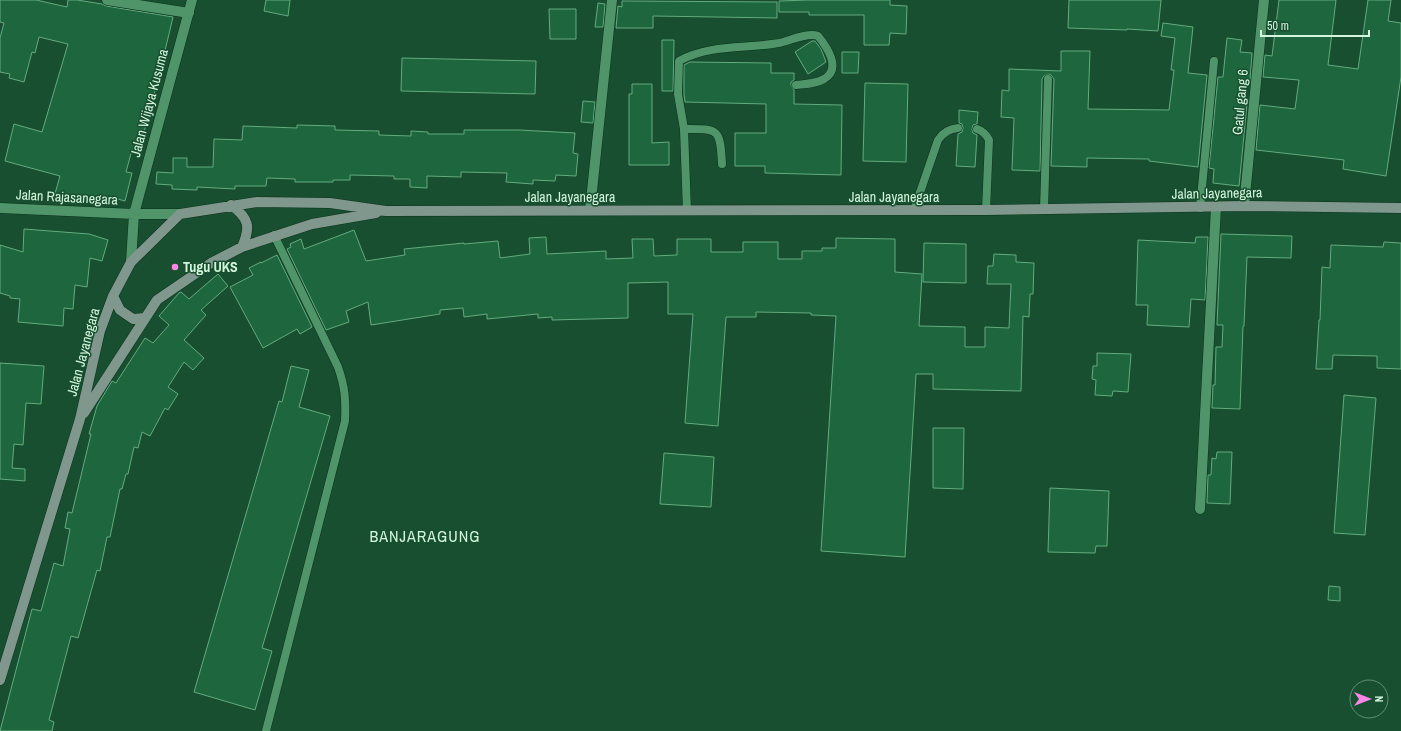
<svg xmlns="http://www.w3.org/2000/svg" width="1401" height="731" font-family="'Archivo Narrow',sans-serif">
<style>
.building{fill:#1d663e;stroke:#64ab7e}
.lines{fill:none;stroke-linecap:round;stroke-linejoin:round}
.service-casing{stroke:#0b321c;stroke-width:9}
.minor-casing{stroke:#0b321c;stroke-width:11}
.tertiary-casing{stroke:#0b321c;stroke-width:11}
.secondary-casing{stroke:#0b321c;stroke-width:11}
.service{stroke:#4f9569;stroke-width:8}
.minor{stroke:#4f9569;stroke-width:10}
.tertiary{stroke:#4f9569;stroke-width:10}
.secondary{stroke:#7f978c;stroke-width:10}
.poi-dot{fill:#fb86e5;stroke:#184f30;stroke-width:1.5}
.labels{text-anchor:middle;stroke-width:3;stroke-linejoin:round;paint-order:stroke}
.street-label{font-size:14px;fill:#d2f5dc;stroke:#184f30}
.poi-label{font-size:14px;font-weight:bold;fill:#d2f5dc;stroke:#184f30;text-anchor:start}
.quarter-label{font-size:16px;letter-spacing:1px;fill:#d2f5dc;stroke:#184f30}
</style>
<rect width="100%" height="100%" fill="#184f30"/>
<path class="building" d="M0 0H36L67 7 68 0H77L102 4 106 6 173 17 159 76 144 132 141 131 136 151 132 150 126 172 132 173 125 201 110 197 109 203 78 195 76 203 54 197 60 176 5 161 14 124 42 132 68 44 39 37 35 53 32 52 24 82 9 78 10 74 0 72V38L4 23 0 22Z
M266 0H290L288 16 264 11Z
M809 0H890V5L907 6 906 34 890 33 889 45H864V15H809V12H779V1Z
M1069 0H1161L1158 31 1127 29V30L1068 28Z
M1279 0H1336L1328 65 1358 69 1368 0H1391L1388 21 1401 23V77L1386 176 1343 169 1344 160 1256 150 1260 105 1295 109 1299 80 1263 77 1265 55 1272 56Z
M622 1 777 2V18L653 16V28H616L618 6 622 7Z
M598 3 605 4 603 27H595Z
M549 9H576V39H550Z
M1163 23 1193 27 1188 73 1207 75 1198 167 1149 161V159L1087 158V167L1051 166 1054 79 1051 75 1048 74 1044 76 1042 79 1040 171 1012 170 1014 118 1001 117 1002 90 1009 91V69L1061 71V51H1090L1088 109 1169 110 1174 70H1171L1175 38 1161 36Z
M1227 38 1242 40 1240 52 1252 53 1250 81 1244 80 1242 103 1247 104 1239 186 1213 183 1214 169 1209 168 1218 77H1223Z
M662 40H674L673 91H662Z
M812 41H815L821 49 826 62 808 74 795 52Z
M842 52H859L858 73H842Z
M402 58 536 61 535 94 401 91Z
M690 62 771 63V73H794V80L791 82V85L794 90V104L842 105 841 175 765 173V166H735V133H766V104L685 102 684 94V65Z
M865 83 908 84 906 162 863 161Z
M632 84H652V143L669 142V165H629V94H632Z
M583 101 595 102 593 123 581 122Z
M959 110 978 112 977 124 973 125 972 129 973 133 977 135 975 167 956 166 958 134 962 132 963 128 962 124 959 123Z
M297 125 335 126V130L379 131V135L411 136V131L428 132V134H464V130H519L575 133 573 153 578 154 576 176 556 175 555 181 533 180V184L506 182 507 173 461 172V177L427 176V188L410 187V179H394V176L350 175V180H333V182H295V179L267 178 266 186H235V189L197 187V190L172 189V185L156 184 157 172 173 173V158H187V167H213L214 139 242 140 243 126 297 128Z
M24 229 89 234 108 240 102 261 90 258 87 287 75 285 73 309 64 308 63 326 18 322 20 299 10 298V296L0 293V245L23 252Z
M354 230 366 261 405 255 404 249 464 243V244L498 241 500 258 530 254 529 238 546 237 547 254 606 251V259L633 258 632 239H653L654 256 677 255V239H711V252H743V242H778V259H802V251H822V248H836V238L895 239V272L922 274 919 326 965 327V347H985V327L1009 328 1011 284H987L988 266H993L994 254 1016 255V262L1034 263 1033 294H1030L1029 317 1023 316 1021 391 933 389V374H916L905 557 821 551 836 316 811 315V313L756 312V317H726L718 426 685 423 693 314H668V282L628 283V318L552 320V317L538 318V314L487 319V314L464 317 463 308 440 310V314L371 325 368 302 346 311 349 322 326 330 287 249 291 247 290 244 301 239 304 249Z
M1221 234 1292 236 1291 258 1247 257 1244 326H1243L1240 409 1212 408 1213 385H1215L1216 347H1222L1223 325H1217Z
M1196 237H1208L1205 300 1191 299 1189 327 1147 325 1148 305H1136L1138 240 1195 243Z
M1384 242 1401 243V369L1377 368V356L1333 355 1332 369H1316L1319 320H1320L1322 267 1330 268 1331 245 1383 247Z
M924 243 966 244V283L923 282Z
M277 255 312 327 300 334 297 329 263 348 230 287 253 275 249 268 261 262V263Z
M218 274 228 286 201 310 206 315 184 340 204 358 193 370 184 362 168 387 178 394 168 410 165 408 150 436 142 432 138 448 134 447 128 474H126L122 489H120L110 537H107L100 571 97 570 78 638 71 636 49 720 54 722 52 731H0L32 609 41 611 54 563 63 566 70 529 65 528 68 512 72 513 91 434H89L97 406 112 381 116 383 145 338 153 343 169 325 159 316 179 293 181 292 189 299Z
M1097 353 1131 354 1128 392 1113 391 1112 396 1095 395 1096 380 1092 379 1093 366H1097Z
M0 363 44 366 41 404 26 403 23 445 14 444 12 468 25 469V481L0 479Z
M291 366 309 370 299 407 330 416 262 648 272 651 255 710 194 692 279 401 282 402Z
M1344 395 1376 398 1365 535 1334 533Z
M933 428H964L963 489 933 488Z
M1217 452H1232L1230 504 1207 503 1208 475H1211L1212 458 1216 459Z
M664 453 714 457 711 507 660 504Z
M1050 488 1109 491 1107 546H1096L1095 553 1048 552Z
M1329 586 1340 587V601L1328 600Z"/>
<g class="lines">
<g class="service-casing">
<path id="service" d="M684 129 678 94 679 61C710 44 745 49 779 43 789 41 808 32 818 36 827 47 842 69 824 79 816 84 805 84 796 85
M977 129C983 131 986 134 989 140L986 210
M1200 208 1214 61
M1044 209 1048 79
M914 210 938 140C943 132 949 129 958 128
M687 211 684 129C718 129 720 127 722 164
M266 731 345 421C346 400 345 387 338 367L274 235"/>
</g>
<g class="minor-casing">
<path id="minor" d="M107 0 189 13
M1244 206 1264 0
M590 210 612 0
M1200 509 1216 207"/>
</g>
<g class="tertiary-casing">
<path id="tertiary" d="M0 208 134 214H180
M131 262 134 214 192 0"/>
</g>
<g class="secondary-casing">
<path id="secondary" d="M231 205C249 218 251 227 242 247
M113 296 120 310 133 319 145 318
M84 413 157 300 211 263 242 247 312 224 376 213
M0 680 80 419 100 331 113 296 131 262 180 214 257 202 330 203 386 211 986 210 1244 206 1401 208"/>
</g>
<use href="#service" class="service"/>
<use href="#minor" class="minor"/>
<use href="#tertiary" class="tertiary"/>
<use href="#secondary" class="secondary"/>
</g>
<circle class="poi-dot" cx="175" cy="267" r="4"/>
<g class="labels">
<g class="street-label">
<text transform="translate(1240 102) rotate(-85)" y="5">Gatul gang 6</text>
<text transform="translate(149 103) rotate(-75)" y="5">Jalan Wijaya Kusuma</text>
<text transform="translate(1217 193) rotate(-1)" y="5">Jalan Jayanegara</text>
<text transform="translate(67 197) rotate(3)" y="5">Jalan Rajasanegara</text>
<text x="570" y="202">Jalan Jayanegara</text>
<text x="894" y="202">Jalan Jayanegara</text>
<text transform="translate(83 352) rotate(-75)" y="5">Jalan Jayanegara</text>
</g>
<g class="poi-label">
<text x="183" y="272">Tugu UKS</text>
</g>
<g class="quarter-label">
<text x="425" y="542">BANJARAGUNG</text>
</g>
</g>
<g transform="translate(1369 699) rotate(90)"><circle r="19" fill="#184f30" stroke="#629175"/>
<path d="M0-3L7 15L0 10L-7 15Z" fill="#fb86e5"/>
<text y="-6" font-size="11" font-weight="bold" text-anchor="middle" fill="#d2f5dc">N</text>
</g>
<path d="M1261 30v6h108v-6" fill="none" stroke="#d2f5dc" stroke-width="2"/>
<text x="1267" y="30" font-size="12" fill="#d2f5dc" stroke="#184f30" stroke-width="3" paint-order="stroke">50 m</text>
</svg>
